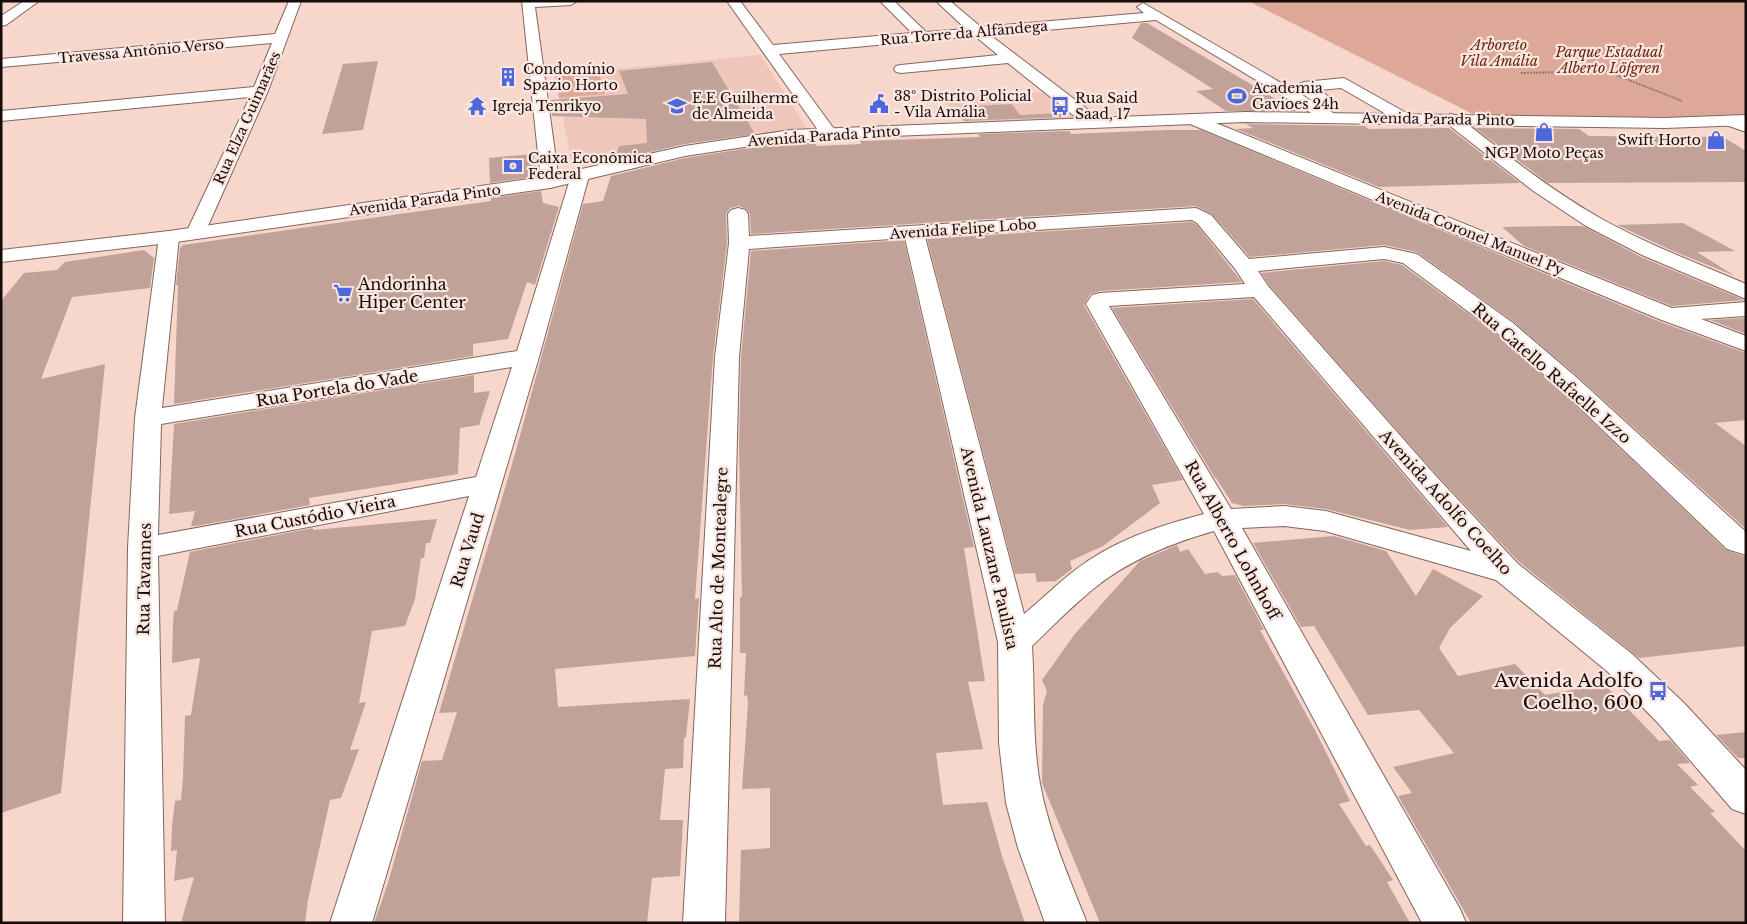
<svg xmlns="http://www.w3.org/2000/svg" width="1747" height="924" font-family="'Libre Baskerville',serif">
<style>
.built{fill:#efc7ba}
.green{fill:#dea898}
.building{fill:#c1a299}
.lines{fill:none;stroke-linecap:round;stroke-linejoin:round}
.minor-casing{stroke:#82665d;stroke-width:2}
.major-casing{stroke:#82665d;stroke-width:2}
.path{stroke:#917a74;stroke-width:2;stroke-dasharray:2 1;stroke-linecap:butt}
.minor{fill:#fff;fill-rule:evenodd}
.major{fill:#fff;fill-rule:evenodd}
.labels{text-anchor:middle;stroke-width:4.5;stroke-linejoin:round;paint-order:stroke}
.far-street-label{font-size:14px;fill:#160b08;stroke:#fae6e0}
.far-park-label{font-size:14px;font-style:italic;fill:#6a220a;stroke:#fae6e0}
.far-poi-label{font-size:14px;fill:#160b08;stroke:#fae6e0;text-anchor:start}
.poi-label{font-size:16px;fill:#160b08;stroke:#fae6e0;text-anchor:start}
.street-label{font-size:16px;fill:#160b08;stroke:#fae6e0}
.near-poi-label{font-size:19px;fill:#160b08;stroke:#fae6e0;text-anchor:end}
</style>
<rect width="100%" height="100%" fill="#f7d6cc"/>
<path class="built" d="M760 55 807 128 689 143 582 166 572 165 555 75Z
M1046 92 1076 118 965 122 942 99Z"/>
<path class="green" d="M1248 1H1746V115L1722 118H1481Z
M598 70 605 94 559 98 555 75Z"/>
<path class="building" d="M1141 23H1147L1296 111H1226L1196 91 1213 89 1132 38Z
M378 61 363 130 322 134 343 64Z
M712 62 755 134 685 144 615 160 619 146 647 143 646 119 552 116 550 100 628 94 619 71Z
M1012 104 1020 115 1062 113 1064 117 964 121 961 118 986 116 974 106Z
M1246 124 1365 126 1368 129 1449 128 1520 183 1379 187 1236 129 1253 128Z
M1475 128 1579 129 1589 136 1723 137 1746 151V182L1548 183Z
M1165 130H1201L1658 321 1746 353V420L1715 423 1746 446V529L1577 376 1514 322 1417 252 1384 245 1250 257 1212 214 1196 206 751 234 750 214 746 209 739 206 730 208 726 214 727 243 713 357 695 599 699 598 695 656 555 669 558 707 690 699 686 737 684 738 683 768 665 769 660 820H683L680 876 652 878 647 923H374L388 883 422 761 442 760 457 712 439 713 515 454 583 204 603 201 611 176 685 158 775 144 815 142 816 146 861 144 860 141 980 137 978 134 1070 131 1071 134Z
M533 154 538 176 490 183 489 158Z
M541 191 543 203 559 207 535 285 527 282 508 339 473 344V356L174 404 178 285H176L180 248 183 245 491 201V198Z
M1192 222 1196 224 1242 282 1100 291 1090 294 1084 305 1183 480 1152 485 1160 503 1103 546 1070 561 1072 569 1056 581 1037 582 1035 573 1015 574 927 239Z
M1683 223 1735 251 1697 252 1735 276 1673 251 1617 225Z
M1560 226H1583L1641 257 1744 300 1672 306 1524 246 1502 227Z
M904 240 974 547 964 548 985 681 968 682 983 749 936 753 943 805 987 802 1002 856 1025 923H739L741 850 770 848V788L742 789 748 703 747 695 744 696 746 653H740V597H742L739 446 741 357 751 251Z
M144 250 154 258 150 288 72 297 41 379 105 364 61 793 1 813V301L24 273 57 270 65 262Z
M1384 261 1402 265 1496 334 1557 388 1726 550 1746 557V646L1639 658 1519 562 1436 474 1269 285 1261 273Z
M1253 299 1448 527 1410 530 1326 509 1284 504 1244 506 1232 503 1216 478H1215L1112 308Z
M1746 318V334L1710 320Z
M474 375V393L490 391 479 425 460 428 458 474 309 498 310 505 196 526H191L195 511 169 514 174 424Z
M437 519 430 543H426L424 558H421L415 599 405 626 372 631 359 703 366 702 350 750 359 749 341 798 330 800 308 900 305 923H181L194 877 174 881 177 850 171 851 172 826 175 801 181 800 183 777 185 716 191 715 200 658 172 663 173 624 174 611 177 610 190 552 313 528V530Z
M1334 536 1386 551 1416 596 1433 569 1483 596 1450 628 1439 648 1458 676 1515 664 1545 695 1604 684 1659 741 1670 740 1690 763 1677 764 1698 785 1690 787 1715 812 1710 813 1746 851V923H1471L1398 796 1412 793 1393 767 1454 753 1419 710 1368 715 1314 626 1301 627 1253 543Z
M1177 545 1180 552 1188 549 1205 574 1218 572 1222 576 1235 575 1264 630H1260L1316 732 1350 801 1339 804 1366 846 1370 845 1393 880 1387 882 1410 923H1100L1042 783 1043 705 1047 691 1042 680 1074 635 1140 561Z
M1746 732V758H1738L1716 735Z"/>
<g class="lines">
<g class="minor-casing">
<path id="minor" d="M24 1H39L6 25 1 26V16Z
M289 1H301L268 91 203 237 196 239 189 237 186 233 250 97 1 121V111L254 87 272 43 1 67V59L275 34Z
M522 1H577L571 5 535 7 559 182 557 186 550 188 543 186 541 182Z
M727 1H740L773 45 912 33 880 1H894L926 32 966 29 936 1H950L981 27 1144 13 1137 7 1143 3 1335 114 1337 117 1335 120H1323L1156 20 990 35 1099 118 1101 122 1099 126H1087L1008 63 901 73 896 72 894 69 896 66 901 65 998 55 975 36 779 54 837 133 835 137H823Z
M1344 78 1410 115 1412 118 1410 121H1398L1341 88 1320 90 1334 101 1332 104C1320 107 1303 96 1296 87L1299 84 1304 82Z
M1451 114 1457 116C1503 152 1549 189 1600 218 1646 244 1697 263 1746 284V299L1642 255 1586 226 1532 190 1445 122 1443 119 1445 116Z
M1196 115 1672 308 1746 302V316L1701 319 1746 336V351L1659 319 1190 124 1188 120 1190 116Z
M1732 116 1746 121V132L1726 125 1724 121 1726 117Z
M580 171 586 172 589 176 539 357 372 923H330L469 496 158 556 165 923H123L128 548 135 418 159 237 162 233 169 231 176 233 179 237 162 408 517 351 571 176 574 172ZM512 367 476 477 158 535 161 424Z
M738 208 745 210 748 214 749 236 1196 208 1211 215 1249 259 1384 247 1417 254 1513 323 1576 377 1746 532V555L1727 549 1558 387 1497 333 1403 263 1384 259 1258 271 1268 286 1435 475 1518 564 1632 654 1684 703 1746 770V814L1732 809 1658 723 1608 672 1496 580 1325 531 1284 526 1242 528 1460 909 1466 923H1422L1214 531C1172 543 1131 559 1097 586 1074 604 1053 626 1032 646 1035 692 1032 739 1040 784 1049 832 1069 878 1087 923H1045L1018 848 1006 803 999 743 998 642 905 238 749 249 739 357 725 923H683L715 357 729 243 728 214 731 210ZM1192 220 1197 223 1236 270 1245 284 1100 293 1092 295 1086 304 1204 514C1158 526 1112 541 1074 571 1057 584 1041 600 1024 614L925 237ZM1254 297 1471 551 1326 511 1284 506 1231 509 1109 306Z"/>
</g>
<g class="major-casing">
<path id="major" d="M1245 112 1665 118 1746 115V125L1665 128 1245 122 791 140 685 156 550 188 169 243 1 262V250L169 231 550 176 685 146 791 130Z"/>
</g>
<path class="path" d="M1521 73 1606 71 1682 101"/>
<use href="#minor" class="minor"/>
<use href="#major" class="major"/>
</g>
<defs>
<g id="building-bare" transform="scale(1.5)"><path d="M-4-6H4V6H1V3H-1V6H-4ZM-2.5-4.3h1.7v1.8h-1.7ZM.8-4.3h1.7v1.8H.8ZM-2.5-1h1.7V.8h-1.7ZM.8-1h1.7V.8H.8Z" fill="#4f67dc" stroke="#fae6e0" stroke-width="2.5" paint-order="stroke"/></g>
<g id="stadium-bare" transform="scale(1.5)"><path d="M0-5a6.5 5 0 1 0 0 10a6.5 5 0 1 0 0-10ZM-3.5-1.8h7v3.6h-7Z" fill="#4f67dc" stroke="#fae6e0" stroke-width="2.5" paint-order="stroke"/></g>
<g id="civic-bare" transform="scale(1.5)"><path d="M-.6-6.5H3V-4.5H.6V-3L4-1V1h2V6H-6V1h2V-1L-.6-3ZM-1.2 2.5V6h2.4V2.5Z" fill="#4f67dc" stroke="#fae6e0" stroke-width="2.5" paint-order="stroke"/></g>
<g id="temple-bare" transform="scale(1.5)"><path d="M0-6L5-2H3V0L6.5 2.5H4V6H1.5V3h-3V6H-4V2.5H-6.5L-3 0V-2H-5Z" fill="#4f67dc" stroke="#fae6e0" stroke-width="2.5" paint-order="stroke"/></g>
<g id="school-bare" transform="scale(1.5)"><path d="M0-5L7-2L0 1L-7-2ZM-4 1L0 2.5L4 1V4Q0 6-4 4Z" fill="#4f67dc" stroke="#fae6e0" stroke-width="2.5" paint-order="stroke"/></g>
<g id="bus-bare" transform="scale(1.5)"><path d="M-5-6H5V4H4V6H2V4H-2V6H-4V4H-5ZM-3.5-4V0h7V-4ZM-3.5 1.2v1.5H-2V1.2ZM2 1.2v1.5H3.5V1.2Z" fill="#4f67dc" stroke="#fae6e0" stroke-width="2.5" paint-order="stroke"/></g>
<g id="shop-bare" transform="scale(1.5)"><path d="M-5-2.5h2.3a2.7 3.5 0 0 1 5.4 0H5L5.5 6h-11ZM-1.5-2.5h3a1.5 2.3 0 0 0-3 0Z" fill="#4f67dc" stroke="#fae6e0" stroke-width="2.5" paint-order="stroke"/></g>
<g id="bank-bare" transform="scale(1.5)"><path d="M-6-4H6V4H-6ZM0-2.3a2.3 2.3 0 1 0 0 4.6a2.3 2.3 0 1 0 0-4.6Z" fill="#4f67dc" stroke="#fae6e0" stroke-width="2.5" paint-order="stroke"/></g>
<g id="supermarket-bare" transform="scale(1.5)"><path d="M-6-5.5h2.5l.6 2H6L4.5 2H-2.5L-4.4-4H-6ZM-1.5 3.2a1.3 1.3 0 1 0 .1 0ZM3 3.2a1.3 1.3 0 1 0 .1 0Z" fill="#4f67dc" stroke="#fae6e0" stroke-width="2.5" paint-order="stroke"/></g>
</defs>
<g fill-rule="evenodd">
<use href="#building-bare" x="508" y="77"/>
<use href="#stadium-bare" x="1237" y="96"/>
<use href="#civic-bare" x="879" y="104"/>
<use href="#temple-bare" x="477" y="106"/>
<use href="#school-bare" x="677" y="106"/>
<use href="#bus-bare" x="1060" y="106"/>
<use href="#shop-bare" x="1544" y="132"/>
<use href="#shop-bare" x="1716" y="140"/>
<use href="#bank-bare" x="513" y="166"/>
<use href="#supermarket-bare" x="343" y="293"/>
<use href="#bus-bare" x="1658" y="691"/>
</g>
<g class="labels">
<g class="far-street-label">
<text transform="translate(964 33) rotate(-5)" y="5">Rua Torre da Alfândega</text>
<text transform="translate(141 51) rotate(-5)" y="5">Travessa Antônio Verso</text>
<text transform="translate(247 118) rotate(-66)" y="5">Rua Elza Guimarães</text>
<text transform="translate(1438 119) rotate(1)" y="5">Avenida Parada Pinto</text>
<text transform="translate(824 136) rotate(-4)" y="5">Avenida Parada Pinto</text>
<text transform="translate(425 200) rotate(-8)" y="5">Avenida Parada Pinto</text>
<text transform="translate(963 229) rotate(-4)" y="5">Avenida Felipe Lobo</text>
<text transform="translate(1470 233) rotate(22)" y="5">Avenida Coronel Manuel Py</text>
</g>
<g class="far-park-label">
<text x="1499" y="50">Arboreto<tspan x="1499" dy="16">Vila Amália</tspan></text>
<text x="1609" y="57">Parque Estadual<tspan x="1609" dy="16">Alberto Löfgren</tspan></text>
</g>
<g class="far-poi-label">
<text x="523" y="74">Condomínio<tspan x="523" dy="16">Spazio Horto</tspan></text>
<text x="1252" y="93">Academia<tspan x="1252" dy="16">Gavioes 24h</tspan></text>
<text x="894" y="101">38º Distrito Policial<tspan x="894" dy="16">- Vila Amália</tspan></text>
<text x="692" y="103">E.E Guilherme<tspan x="692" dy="16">de Almeida</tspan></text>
<text x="1075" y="103">Rua Said<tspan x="1075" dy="16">Saad, 17</tspan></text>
<text x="492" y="111">Igreja Tenrikyo</text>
<text x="1701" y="145" text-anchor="end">Swift Horto</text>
<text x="1544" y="158" text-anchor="middle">NGP Moto Peças</text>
<text x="528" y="163">Caixa Econômica<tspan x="528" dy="16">Federal</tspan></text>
</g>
<g class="poi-label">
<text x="358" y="290">Andorinha<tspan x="358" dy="18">Hiper Center</tspan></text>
</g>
<g class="street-label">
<text transform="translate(1552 373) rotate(41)" y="6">Rua Catello Rafaelle Izzo</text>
<text transform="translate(337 388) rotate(-9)" y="6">Rua Portela do Vade</text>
<text transform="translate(1446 502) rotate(48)" y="6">Avenida Adolfo Coelho</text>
<text transform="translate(315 516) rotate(-11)" y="6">Rua Custódio Vieira</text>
<text transform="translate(1233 540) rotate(61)" y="6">Rua Alberto Lohnhoff</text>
<text transform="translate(990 548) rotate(77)" y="6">Avenida Lauzane Paulista</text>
<text transform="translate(467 550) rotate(-73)" y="6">Rua Vaud</text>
<text transform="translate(718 568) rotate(-88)" y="6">Rua Alto de Montealegre</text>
<text transform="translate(144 579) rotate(-89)" y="6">Rua Tavannes</text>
</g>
<g class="near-poi-label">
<text x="1643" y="687">Avenida Adolfo<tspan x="1643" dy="22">Coelho, 600</tspan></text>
</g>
</g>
<rect width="1747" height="924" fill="none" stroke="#160b08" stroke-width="5"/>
</svg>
